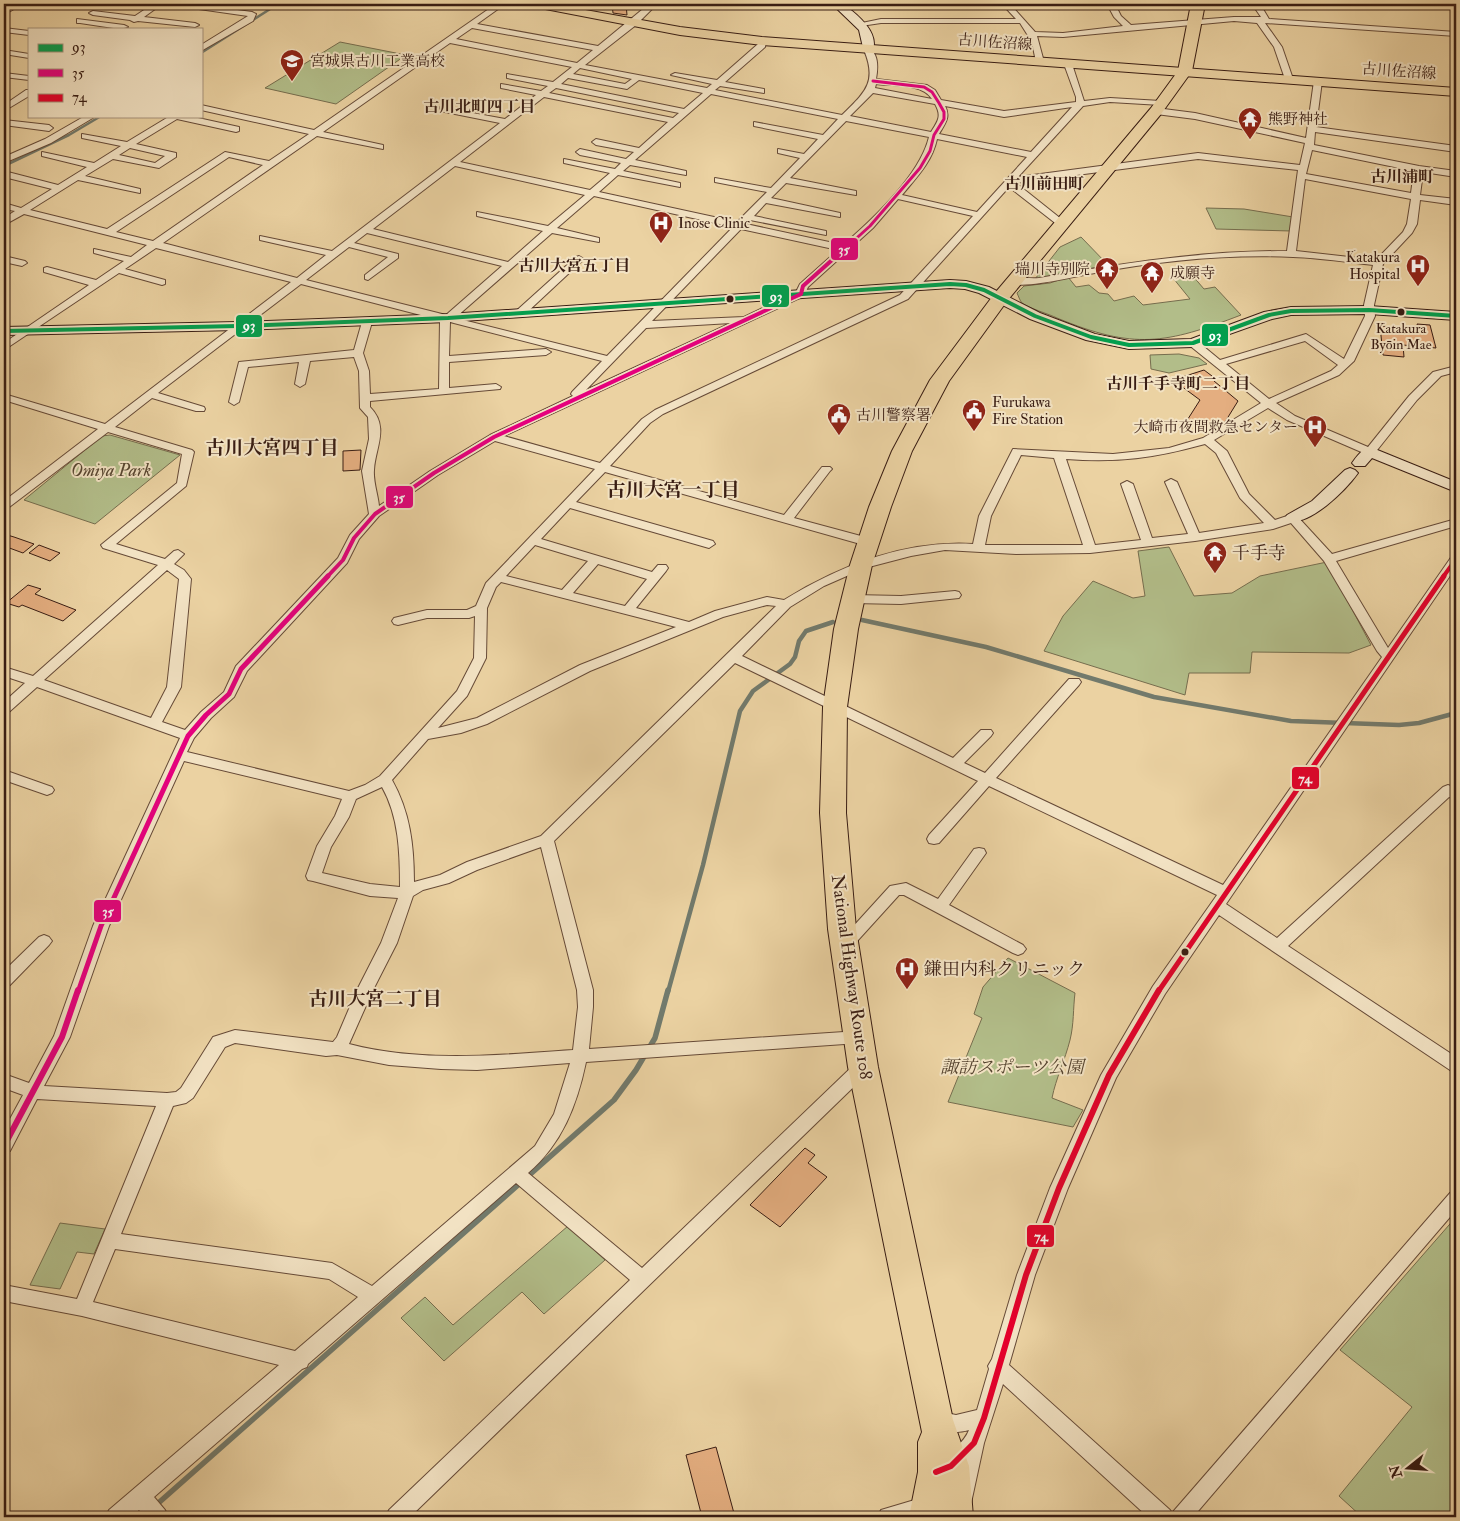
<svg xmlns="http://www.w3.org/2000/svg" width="1460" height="1521" font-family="'IM FELL Double Pica','Noto Serif JP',serif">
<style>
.green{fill:#b2bd89;stroke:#766d4e}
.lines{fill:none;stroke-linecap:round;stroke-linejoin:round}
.stream-far2{stroke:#727a6c;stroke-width:2.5}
.stream-far1{stroke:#727a6c;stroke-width:4.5}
.stream{stroke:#727a6c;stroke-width:5.5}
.building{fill:#e4ae80;stroke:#391d13}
.street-casing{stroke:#664a37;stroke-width:2}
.secondary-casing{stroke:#391d13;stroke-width:2}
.primary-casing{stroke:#391d13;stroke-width:2}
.highway-casing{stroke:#391d13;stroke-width:2}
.street{fill:#f2e2c3;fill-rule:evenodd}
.secondary{fill:#f2e2c3;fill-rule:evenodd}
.primary{fill:#ebd2a2;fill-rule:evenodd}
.highway{fill:#ebd2a2;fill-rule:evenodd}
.bus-1-casing{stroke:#f2e2c3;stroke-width:7}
.bus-2-far3-casing{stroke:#f2e2c3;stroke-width:5.5}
.bus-2-far2-casing{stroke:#f2e2c3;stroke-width:7}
.bus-2-far1-casing{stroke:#f2e2c3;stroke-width:9}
.bus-2-casing{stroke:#f2e2c3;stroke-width:10}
.bus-3-far2-casing{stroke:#f2e2c3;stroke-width:7}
.bus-3-far1-casing{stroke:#f2e2c3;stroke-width:9}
.bus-3-casing{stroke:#f2e2c3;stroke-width:10}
.bus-1{stroke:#039f4e;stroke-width:4}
.bus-2-far3{stroke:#e5007d;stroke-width:3}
.bus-2-far2{stroke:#e5007d;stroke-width:4}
.bus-2-far1{stroke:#e5007d;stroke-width:5}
.bus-2{stroke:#e5007d;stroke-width:6}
.bus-3-far2{stroke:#e4002b;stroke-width:4}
.bus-3-far1{stroke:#e4002b;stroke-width:5}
.bus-3{stroke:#e4002b;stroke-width:6}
.bus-dot{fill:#391d13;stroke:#f2e2c3;stroke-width:2}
.labels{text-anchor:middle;stroke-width:4;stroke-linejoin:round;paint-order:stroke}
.far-bus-label{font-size:14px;fill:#391d13;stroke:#f2e2c3}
.far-street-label{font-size:15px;fill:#391d13;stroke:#f2e2c3}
.far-poi-label{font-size:15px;fill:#391d13;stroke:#f2e2c3;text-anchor:start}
.far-neighbourhood-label{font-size:16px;font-weight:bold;fill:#391d13;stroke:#f2e2c3}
.far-quarter-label{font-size:16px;font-weight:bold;fill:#391d13;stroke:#f2e2c3}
.park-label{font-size:18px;font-style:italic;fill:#574530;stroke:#f2e2c3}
.poi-label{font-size:18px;fill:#391d13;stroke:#f2e2c3;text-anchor:start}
.street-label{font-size:18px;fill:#391d13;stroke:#f2e2c3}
.neighbourhood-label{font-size:19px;font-weight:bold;fill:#391d13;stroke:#f2e2c3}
.line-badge{stroke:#f2e2c3;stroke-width:2}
.badge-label{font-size:14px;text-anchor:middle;font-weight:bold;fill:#fff}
</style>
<rect width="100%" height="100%" fill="#ebd2a2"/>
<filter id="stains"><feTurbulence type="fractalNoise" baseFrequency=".004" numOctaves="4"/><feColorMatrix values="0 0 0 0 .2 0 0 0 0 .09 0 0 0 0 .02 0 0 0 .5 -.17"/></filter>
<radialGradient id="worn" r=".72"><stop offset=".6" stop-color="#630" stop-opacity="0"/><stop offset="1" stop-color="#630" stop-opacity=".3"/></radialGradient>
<path class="green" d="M340 42 406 55 336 104 265 88Z
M1206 208 1244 209 1293 217 1291 231 1216 229Z
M1081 237 1108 265 1035 279 1060 247Z
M1192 275 1204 289 1215 287 1241 315C1166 344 1134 350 1057 318 1049 314 1028 308 1022 303 1020 301 1018 295 1017 293L1024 286 1050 283 1068 277 1076 287 1089 285 1099 293 1108 294 1114 301 1134 296 1143 305 1190 299 1173 278Z
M1179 354 1199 358 1207 364 1169 373 1151 369 1150 355Z
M110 435 180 455 95 524 24 500 102 436Z
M1169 547 1194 596 1232 593 1260 576 1327 562 1371 645 1349 653 1252 652 1250 673H1189L1185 695 1044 651 1063 616 1093 581 1133 598 1145 596 1138 551Z
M1008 958 1075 993C1073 1009 1074 1024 1070 1040 1065 1060 1056 1078 1052 1098L1083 1110 1073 1127 948 1102 982 1018 974 1014 983 987Z
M1456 1217V1517H1362L1339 1496 1412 1407 1340 1350Z
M60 1223 105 1229 94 1254 77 1252 60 1289 30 1285Z
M568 1226 605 1260 544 1314 522 1292 444 1361 401 1318 425 1297 453 1325Z"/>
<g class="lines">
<path class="stream-far2" d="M201 53 278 4
M4 166 69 135 101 116"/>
<path class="stream-far1" d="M862 620 986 647 1154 697 1291 721 1399 725 1419 723 1456 713
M668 992 703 865 740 711 753 691 790 664 795 657 799 641 806 631 833 622"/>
<path class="stream" d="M155 1506 614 1100 636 1070 655 1038 668 990"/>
</g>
<path class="building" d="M612 4H626L627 15 613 13Z
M1417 324 1430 325 1436 348 1403 345 1404 357 1383 355 1380 326 1419 330Z
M1204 370 1216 379 1214 381 1238 401 1225 422 1215 429 1186 422 1200 400 1173 380Z
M361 450 360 470 343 471V451Z
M4 534 14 537 34 544 23 553 4 546Z
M39 545 60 553 50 561 29 553Z
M28 585 41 589 35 594 76 610 63 621 22 605 19 607 6 603Z
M805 1148 815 1155 808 1163 827 1177 780 1227 750 1205Z
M716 1447 735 1517H702L686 1455Z"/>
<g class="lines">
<g class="street-casing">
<path id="street" d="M13 4H22L4 15V10Z
M153 4H162L144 17 195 23 199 25 195 27 138 21 134 22 130 20 93 15 89 13 93 11 135 16Z
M174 4H193L252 12 256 14 253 21 201 51V45L248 16 178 6Z
M496 4H505L477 24 598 46 649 4H657L636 25 585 65 707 88 712 84 671 75 675 73 717 80 758 44 759 39H762L766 41 765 47 725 82 764 89V93L720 86 715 90 842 115C864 93 878 83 864 50L868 48C879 53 878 68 876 79L927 85 935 90 941 100 1004 111 1076 102V97L1064 64 1068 62 1072 64 1084 101 1110 98 1161 101 1165 103 1161 105 1110 102 1083 106 1018 177 1198 153 1300 165 1305 143 1195 119 1156 114 1152 111 1156 108 1195 113 1306 138 1314 81 1318 79 1322 81 1316 127 1456 146V152L1315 132 1314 145 1419 166 1456 171V177L1423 172 1420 195 1456 199V205L1420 200 1417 224 1412 233 1383 264 1374 305 1375 316 1354 361 1339 375 1276 403 1295 416 1368 447 1409 396 1433 372 1456 366V372L1441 376 1417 400 1374 454H1366L1287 420 1268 408 1214 440 1227 451 1249 494 1275 520 1293 514 1297 516 1332 554 1456 519V526L1336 561 1388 648 1452 556 1456 555V567L1226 904 1277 938 1443 787 1448 785 1456 788V799L1449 797 1288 946 1456 1057V1072L1450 1070 1219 915 1165 994 1116 1078 1068 1188 1035 1275 1009 1365 1170 1510 1172 1513 1450 1193 1456 1190V1210L1193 1517H1148L1003 1384 984 1443 968 1517H948L958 1472 952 1475 945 1472 942 1465C948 1451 964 1444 969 1430 955 1434 943 1432 929 1427L926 1420 929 1413 936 1411 956 1415 977 1410 989 1369 988 1366 992 1359 1017 1275 1050 1188 1101 1075 1153 986 1217 895 989 786 939 843 934 844 929 843 927 839 929 835 978 781 735 663 554 841 593 990V1007L589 1049 859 1031 865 1032 867 1037 865 1042 859 1043 586 1062C577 1105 562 1144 528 1173L642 1268 857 1062 863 1060 869 1062 871 1067 869 1072 410 1517H386L389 1510 630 1280 516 1183 308 1364 307 1367 302 1369 154 1497 165 1510 168 1517H145L139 1510 131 1517H106L109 1510 279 1365 82 1316 4 1301V1285L77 1299 156 1106 37 1099 10 1151 4 1153V1130L23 1095 4 1088V1074L29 1083 54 1036 93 926 180 738 37 687 9 712 4 713V702L25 683 4 676V667L33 676 158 565 103 548 101 545 177 483 182 454 108 432 8 508 4 509V501L98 429 4 400V394L105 424 291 282 156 248 125 269 165 280V284L162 285 119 273 4 350V343L89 285 44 272V268L47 267 96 280 124 261 94 253V249L131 257 147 245 24 214 4 225V218L15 211 4 209V203L21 208 52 189 4 177V171L58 185 87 167 42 156V152L94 163 121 146 82 138V134L127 142 170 116H189L239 127V131L236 132 177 119 136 144 176 153V157L159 168 113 159 85 176 140 189V193L78 180 30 210 107 229 225 152 269 161 309 134 201 110V105L314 130ZM472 28 593 50 577 63 456 39ZM450 43 572 67 553 82 507 74V78L548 86 541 91 501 84V88L536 95 505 119 440 107V111L500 123 332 251 260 236V240L326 255 297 278 163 243 317 136 383 149V145L323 132ZM580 68 632 79 625 84 573 74ZM568 78 627 89 639 80 703 93 684 109 561 84ZM876 84C892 86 922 83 932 99L875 88ZM556 88 679 113 673 118 549 93ZM873 93 935 104C942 116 938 121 931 132L850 116ZM711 94 838 119 823 135 754 122V126L818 139 804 154 778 149V153L800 158 771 188 715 178V182L767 192 737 222 599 192 618 175 680 187V183L623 171 630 165 686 175V171L635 160ZM544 97 668 122 639 148 596 139 592 142 596 145 634 152 626 159 580 149 576 152 580 155 621 163 615 169 564 159V163L610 173 590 190 460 162ZM945 106 1004 117 1072 107 1031 152 939 134C945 124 951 117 945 106ZM846 121 929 137C920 175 872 220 843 245L746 224 750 220 826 235V231L754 216 766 203 840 217V213L771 198 786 183 856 195V191L790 178ZM937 139 1027 157 977 212 902 195C917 177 932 162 937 139ZM130 148 165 156 155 163 119 155ZM1312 150 1414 171 1411 193 1306 174ZM229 157 263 165 153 241 116 232ZM1198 159 1298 170 1287 251C1201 251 1122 263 1039 278 1030 279 1016 276 1009 282 1020 291 1079 275 1095 273 1159 261 1227 254 1293 257 1320 258 1346 262 1373 265L1364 305 1365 316 1344 359 1306 334 1220 360 1197 341H1189L1188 343 1189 345 1261 403 1203 438 1169 448 1113 454 1013 449 979 516 973 544C905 540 841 565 784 600L767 597 715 611 689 622 636 608 666 571 668 568 666 565H658L652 572 541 539 570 508 709 548 715 544 713 541 576 502 605 472 864 545H872L874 542 872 539 794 518 830 471 832 469 830 467H822L784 515 610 466 650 423 663 414 908 299 1009 187 1059 226H1065V222L1016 183ZM455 166 585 195 548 226 477 212V216L543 231 508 262 373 229ZM1305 179 1411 199 1407 224 1403 232 1376 260 1296 251ZM594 196 733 227 607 356 455 318 552 233 599 242V238L557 228ZM898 199 973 216 900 295 655 410 642 419 600 463 504 436 804 296 808 287 873 228ZM741 229 838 250 800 284 796 292 744 317 652 321ZM367 233 502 266 446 315 306 280 349 247 388 257 365 275V279L368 280 398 258V254L354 243ZM301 284 440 320 439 389 370 394 369 371 363 353 372 322 367 319 362 322 354 350 239 362 229 402 234 405 239 402 248 367 299 362 295 384 300 387 305 384 310 361 354 357 359 371 360 408 368 417 369 439 362 471 369 514 350 535 338 558 236 666 224 692 201 712 185 730 162 722 181 687 191 579 184 570 174 564 184 554 178 550 174 551 165 559 116 544 186 486 194 452 192 450 115 427 152 398 196 411H204L205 409 204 407 158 393ZM450 322 602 361 572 392 571 394 573 396 490 435 430 471 379 506C378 495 373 481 374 470 375 448 390 427 370 407V401L500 389 501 387 496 384 449 388V362L546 355 551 352 546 349 449 356ZM731 323 586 390 646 328ZM1305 341 1338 365 1331 371 1269 399 1226 364ZM495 441 595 469 486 583 476 606 467 610H427L394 618 392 621 394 624 398 625 427 618H469L475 616 474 658 457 691 380 776 365 785 349 791 187 752 194 738 211 718 234 697 247 671 347 563 359 539 379 516 438 475ZM1205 444 1216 453 1240 498 1264 523 1199 533 1177 482 1171 479 1165 482 1188 534 1152 538 1133 484 1127 481 1121 484 1141 540 1095 545 1066 459C1119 463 1154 458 1205 444ZM1021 455 1054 458 1083 545H985L991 516ZM1291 523 1324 561 1377 651 1382 657 1223 885 996 778 1079 685 1081 682 1079 679H1069L985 773 964 763 991 736 993 733 991 730H981L953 758 742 656 790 607 824 586 865 568 911 556 945 550 1016 554 1090 553 1195 541 1273 529ZM535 545 588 561 562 590 506 576ZM598 564 647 579 625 606 573 593ZM167 570 179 579 167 687 151 718 44 680ZM501 582 676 627 580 665 477 718 438 728 467 696 486 658 487 608 496 587ZM767 605 776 606 541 836 467 862 440 875 414 882C414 845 410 812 392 780L428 739 461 733 487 724 590 671 723 617ZM184 761 342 799 335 816 317 846 306 876 308 880 313 881 370 896 398 898 381 943 357 990 337 1037 333 1042 235 1030 213 1037 181 1088 176 1092 167 1093 44 1086 70 1037 109 926ZM382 787C399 817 400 853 400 887L370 884 322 873 331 847 349 817 356 799ZM541 847 577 990 578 1007 573 1050C499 1055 422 1063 349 1044L373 990 397 943 413 896 423 890 449 883 477 870ZM235 1043 326 1056 337 1055 389 1065 441 1069 477 1070 570 1063 554 1114 535 1146 372 1286 332 1263 121 1234 173 1106 186 1103 193 1098 225 1047ZM115 1249 329 1279 358 1297 295 1351 93 1302Z
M1002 4H1010L1035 32 1063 33 1123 26 1114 17 1107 4H1115L1121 16 1131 25 1234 17H1261L1252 4H1260L1269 19 1456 32V36L1265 23 1282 47 1293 79 1289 81 1285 79 1274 47 1257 23 1234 21 1063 37 1037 36 1044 62 1040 64 1036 62 1032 42 1020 23H881L861 26 857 24 881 19H1016Z
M77 19 124 25 128 27 120 29 80 23H77Z
M4 28 29 31V35L4 32Z
M4 50 29 54V58L4 54Z
M4 73 29 76V80L4 77Z
M26 90H29V96L4 111V105Z
M85 116H96L51 143 4 163V157L45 139Z
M4 120 49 125 53 128 49 131 4 125Z
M4 256 25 261 27 263 22 266 4 262Z
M579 256 584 259 582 261 523 316H515V312L576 257Z
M955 591 959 592 961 595 959 598 901 604 853 603 847 599 853 595 901 596Z
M4 770 52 787 54 790 52 793 47 795 4 780Z
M979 848 984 849 986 853 949 905 1023 945 1026 949 1023 953 1018 955 1013 953 904 895H899L850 949 845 951 840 949 837 945 840 941 890 886 906 883 938 899 974 849Z
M44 935 49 937 52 941 49 945 10 985 4 987V971L39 937Z
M928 1496 935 1499 938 1506 935 1513 923 1517H878L881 1510Z"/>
</g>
<g class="secondary-casing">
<path id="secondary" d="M832 4H843C857 14 881 33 872 52H864L859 30Z
M950 280 966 281 989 287 1040 313 1095 334 1129 341 1191 339 1264 312 1291 307 1369 306 1456 312V320L1369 314 1291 315 1272 319 1193 347 1129 349 1086 340 1030 319 979 293 965 289 950 288 448 322 238 330 4 335V327L238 322 448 314Z
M1370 447 1456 482V492L1372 458 1365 466H1355L1352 463C1357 456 1362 449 1370 447Z
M1350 468 1355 470 1358 473C1346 490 1309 527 1287 521L1285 518 1287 515 1312 501 1345 470Z"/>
</g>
<g class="primary-casing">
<path id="primary" d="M529 4H552L680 27 762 37 1456 88V96L762 45 680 35 535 7Z"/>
</g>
<g class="highway-casing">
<path id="highway" d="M1191 4H1205L1192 71 1161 114 1007 301 949 381 912 451 891 507 872 565 858 629 847 707 846 813 856 929 878 1067 953 1420 969 1466 973 1517H909L918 1472V1442L922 1432 848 1067 828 929 820 813 823 707 834 629 850 565 869 507 892 451 930 380 995 293 1151 108 1178 71Z"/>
</g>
<use href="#street" class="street"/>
<use href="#secondary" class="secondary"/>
<use href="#primary" class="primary"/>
<use href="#highway" class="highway"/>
<g class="bus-1-casing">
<path id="bus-1" d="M4 331 238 326 448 318 950 284 966 285 984 290 1035 316 1091 337 1129 345 1193 343 1269 315 1291 311 1369 310 1456 316"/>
</g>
<g class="bus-2-far3-casing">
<path id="bus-2-far3" d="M839 254 870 226 920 168 930 151 934 135 944 119V112L939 103 932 92 924 87 873 81"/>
</g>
<g class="bus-2-far2-casing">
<path id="bus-2-far2" d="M327 577 343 560 354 538 375 514 434 473 494 437 801 294 803 286 841 252"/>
</g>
<g class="bus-2-far1-casing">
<path id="bus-2-far1" d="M78 992 101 926 188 736 206 715 229 694 241 669 328 576"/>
</g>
<g class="bus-2-casing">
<path id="bus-2" d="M4 1146 62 1037 78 990"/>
</g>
<g class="bus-3-far2-casing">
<path id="bus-3-far2" d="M1443 577 1456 559"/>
</g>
<g class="bus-3-far1-casing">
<path id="bus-3-far1" d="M1158 992 1444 576"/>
</g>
<g class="bus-3-casing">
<path id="bus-3" d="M936 1472 951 1466 974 1443 984 1418 1026 1275 1059 1188 1109 1075 1159 990"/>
</g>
<use href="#bus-1" class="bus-1"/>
<use href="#bus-2-far3" class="bus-2-far3"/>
<use href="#bus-2-far2" class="bus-2-far2"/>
<use href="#bus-2-far1" class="bus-2-far1"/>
<use href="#bus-2" class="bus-2"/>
<use href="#bus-3-far2" class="bus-3-far2"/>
<use href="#bus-3-far1" class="bus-3-far1"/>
<use href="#bus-3" class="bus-3"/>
</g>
<defs>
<g id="school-pin" transform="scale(1.25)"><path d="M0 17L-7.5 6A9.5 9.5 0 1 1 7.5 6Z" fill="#8f2418" stroke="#f2e2c3"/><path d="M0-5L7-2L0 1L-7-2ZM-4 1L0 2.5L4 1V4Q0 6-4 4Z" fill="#fff"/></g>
<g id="temple-pin" transform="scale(1.25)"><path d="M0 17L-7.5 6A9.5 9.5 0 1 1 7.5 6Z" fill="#8f2418" stroke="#f2e2c3"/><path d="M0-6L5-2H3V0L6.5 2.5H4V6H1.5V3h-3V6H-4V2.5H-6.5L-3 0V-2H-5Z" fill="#fff"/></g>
<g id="hospital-pin" transform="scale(1.25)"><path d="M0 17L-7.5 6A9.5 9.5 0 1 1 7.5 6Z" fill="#8f2418" stroke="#f2e2c3"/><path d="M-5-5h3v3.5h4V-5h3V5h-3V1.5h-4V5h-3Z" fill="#fff"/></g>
<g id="civic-pin" transform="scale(1.25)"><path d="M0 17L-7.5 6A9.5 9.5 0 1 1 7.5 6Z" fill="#8f2418" stroke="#f2e2c3"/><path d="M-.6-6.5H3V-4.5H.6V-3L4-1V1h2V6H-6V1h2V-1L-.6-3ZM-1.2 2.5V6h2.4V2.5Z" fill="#fff"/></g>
</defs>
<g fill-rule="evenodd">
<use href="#school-pin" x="292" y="61"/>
<use href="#temple-pin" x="1250" y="119"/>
<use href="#hospital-pin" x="661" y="223"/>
<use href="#hospital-pin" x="1418" y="266"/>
<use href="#temple-pin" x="1107" y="269"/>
<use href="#temple-pin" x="1152" y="273"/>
<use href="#civic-pin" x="974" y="411"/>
<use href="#civic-pin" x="839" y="415"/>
<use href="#hospital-pin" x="1315" y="427"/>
<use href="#temple-pin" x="1215" y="553"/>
<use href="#hospital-pin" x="907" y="969"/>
</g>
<g class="bus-dot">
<circle cx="730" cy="299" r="4.5"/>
<circle cx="1401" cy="312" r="4.5"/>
<circle cx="1185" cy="952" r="4.5"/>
</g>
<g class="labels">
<g class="far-bus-label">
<text x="1401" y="333">Katakura<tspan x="1401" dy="16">Byōin Mae</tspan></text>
</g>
<g class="far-street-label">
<text transform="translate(995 42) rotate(4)" y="5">古川佐沼線</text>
<text transform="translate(1399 71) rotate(4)" y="5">古川佐沼線</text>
</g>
<g class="far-poi-label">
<text x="310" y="66">宮城県古川工業高校</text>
<text x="1268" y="124">熊野神社</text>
<text x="678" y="228">Inose Clinic</text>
<text x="1400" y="262" text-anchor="end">Katakura<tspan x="1400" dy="17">Hospital</tspan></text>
<text x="1090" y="274" text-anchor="end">瑞川寺別院</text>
<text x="1170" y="278">成願寺</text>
<text x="992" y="407">Furukawa<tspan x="992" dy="17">Fire Station</tspan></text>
<text x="856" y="420">古川警察署</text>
<text x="1298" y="432" text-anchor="end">大崎市夜間救急センター</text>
</g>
<g class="far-neighbourhood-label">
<text x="479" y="112">古川北町四丁目</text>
<text x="574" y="271">古川大宮五丁目</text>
<text x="1178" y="389">古川千手寺町二丁目</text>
</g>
<g class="far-quarter-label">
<text x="1402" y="182">古川浦町</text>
<text x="1044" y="189">古川前田町</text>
</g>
<g class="park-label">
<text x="111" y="476">Omiya Park</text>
<text x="1012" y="1073">諏訪スポーツ公園</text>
</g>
<g class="poi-label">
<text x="1232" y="559">千手寺</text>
<text x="924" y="975">鎌田内科クリニック</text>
</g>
<g class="street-label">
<text transform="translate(852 977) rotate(82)" y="6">National Highway Route 108</text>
</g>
<g class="neighbourhood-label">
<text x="272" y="454">古川大宮四丁目</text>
<text x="673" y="496">古川大宮一丁目</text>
<text x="375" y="1005">古川大宮二丁目</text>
</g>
</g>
<g class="line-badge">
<rect x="830" y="237" width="29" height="24" rx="5" fill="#e5007d"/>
<rect x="761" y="284" width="29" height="24" rx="5" fill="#039f4e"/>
<rect x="235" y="314" width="28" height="24" rx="5" fill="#039f4e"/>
<rect x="1201" y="323" width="28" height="24" rx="5" fill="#039f4e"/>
<rect x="385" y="485" width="29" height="24" rx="5" fill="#e5007d"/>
<rect x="1291" y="766" width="29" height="24" rx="5" fill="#e4002b"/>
<rect x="93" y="899" width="29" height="24" rx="5" fill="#e5007d"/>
<rect x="1026" y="1224" width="29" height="24" rx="5" fill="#e4002b"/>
</g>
<g class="badge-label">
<text x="844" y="254">35</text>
<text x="776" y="301">93</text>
<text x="249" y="330">93</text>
<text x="1215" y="340">93</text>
<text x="399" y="502">35</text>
<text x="1305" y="783">74</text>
<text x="108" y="916">35</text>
<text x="1041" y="1241">74</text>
</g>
<rect width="1460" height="1521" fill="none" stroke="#ebd2a2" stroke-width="20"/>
<rect x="5" y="5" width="1450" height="1511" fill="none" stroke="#391d13" stroke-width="2.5"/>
<rect x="10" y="10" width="1440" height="1501" fill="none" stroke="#391d13"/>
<rect x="28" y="28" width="175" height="90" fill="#f2e2c3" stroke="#a8937d"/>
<rect x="38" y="44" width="25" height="8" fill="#039f4e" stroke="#a8937d"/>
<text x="72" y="52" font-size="15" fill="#391d13">93</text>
<rect x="38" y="69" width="25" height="8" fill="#e5007d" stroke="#a8937d"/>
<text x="72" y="78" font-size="15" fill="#391d13">35</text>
<rect x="38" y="94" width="25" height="8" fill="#e4002b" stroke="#a8937d"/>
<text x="72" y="102" font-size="15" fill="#391d13">74</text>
<g transform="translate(1408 1468) rotate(253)" stroke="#f2e2c3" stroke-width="4" paint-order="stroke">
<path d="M0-4L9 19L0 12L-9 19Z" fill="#391d13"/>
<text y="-8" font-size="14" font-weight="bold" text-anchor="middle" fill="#391d13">N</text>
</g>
<rect width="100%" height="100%" filter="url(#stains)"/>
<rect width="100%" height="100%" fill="url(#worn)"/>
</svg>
